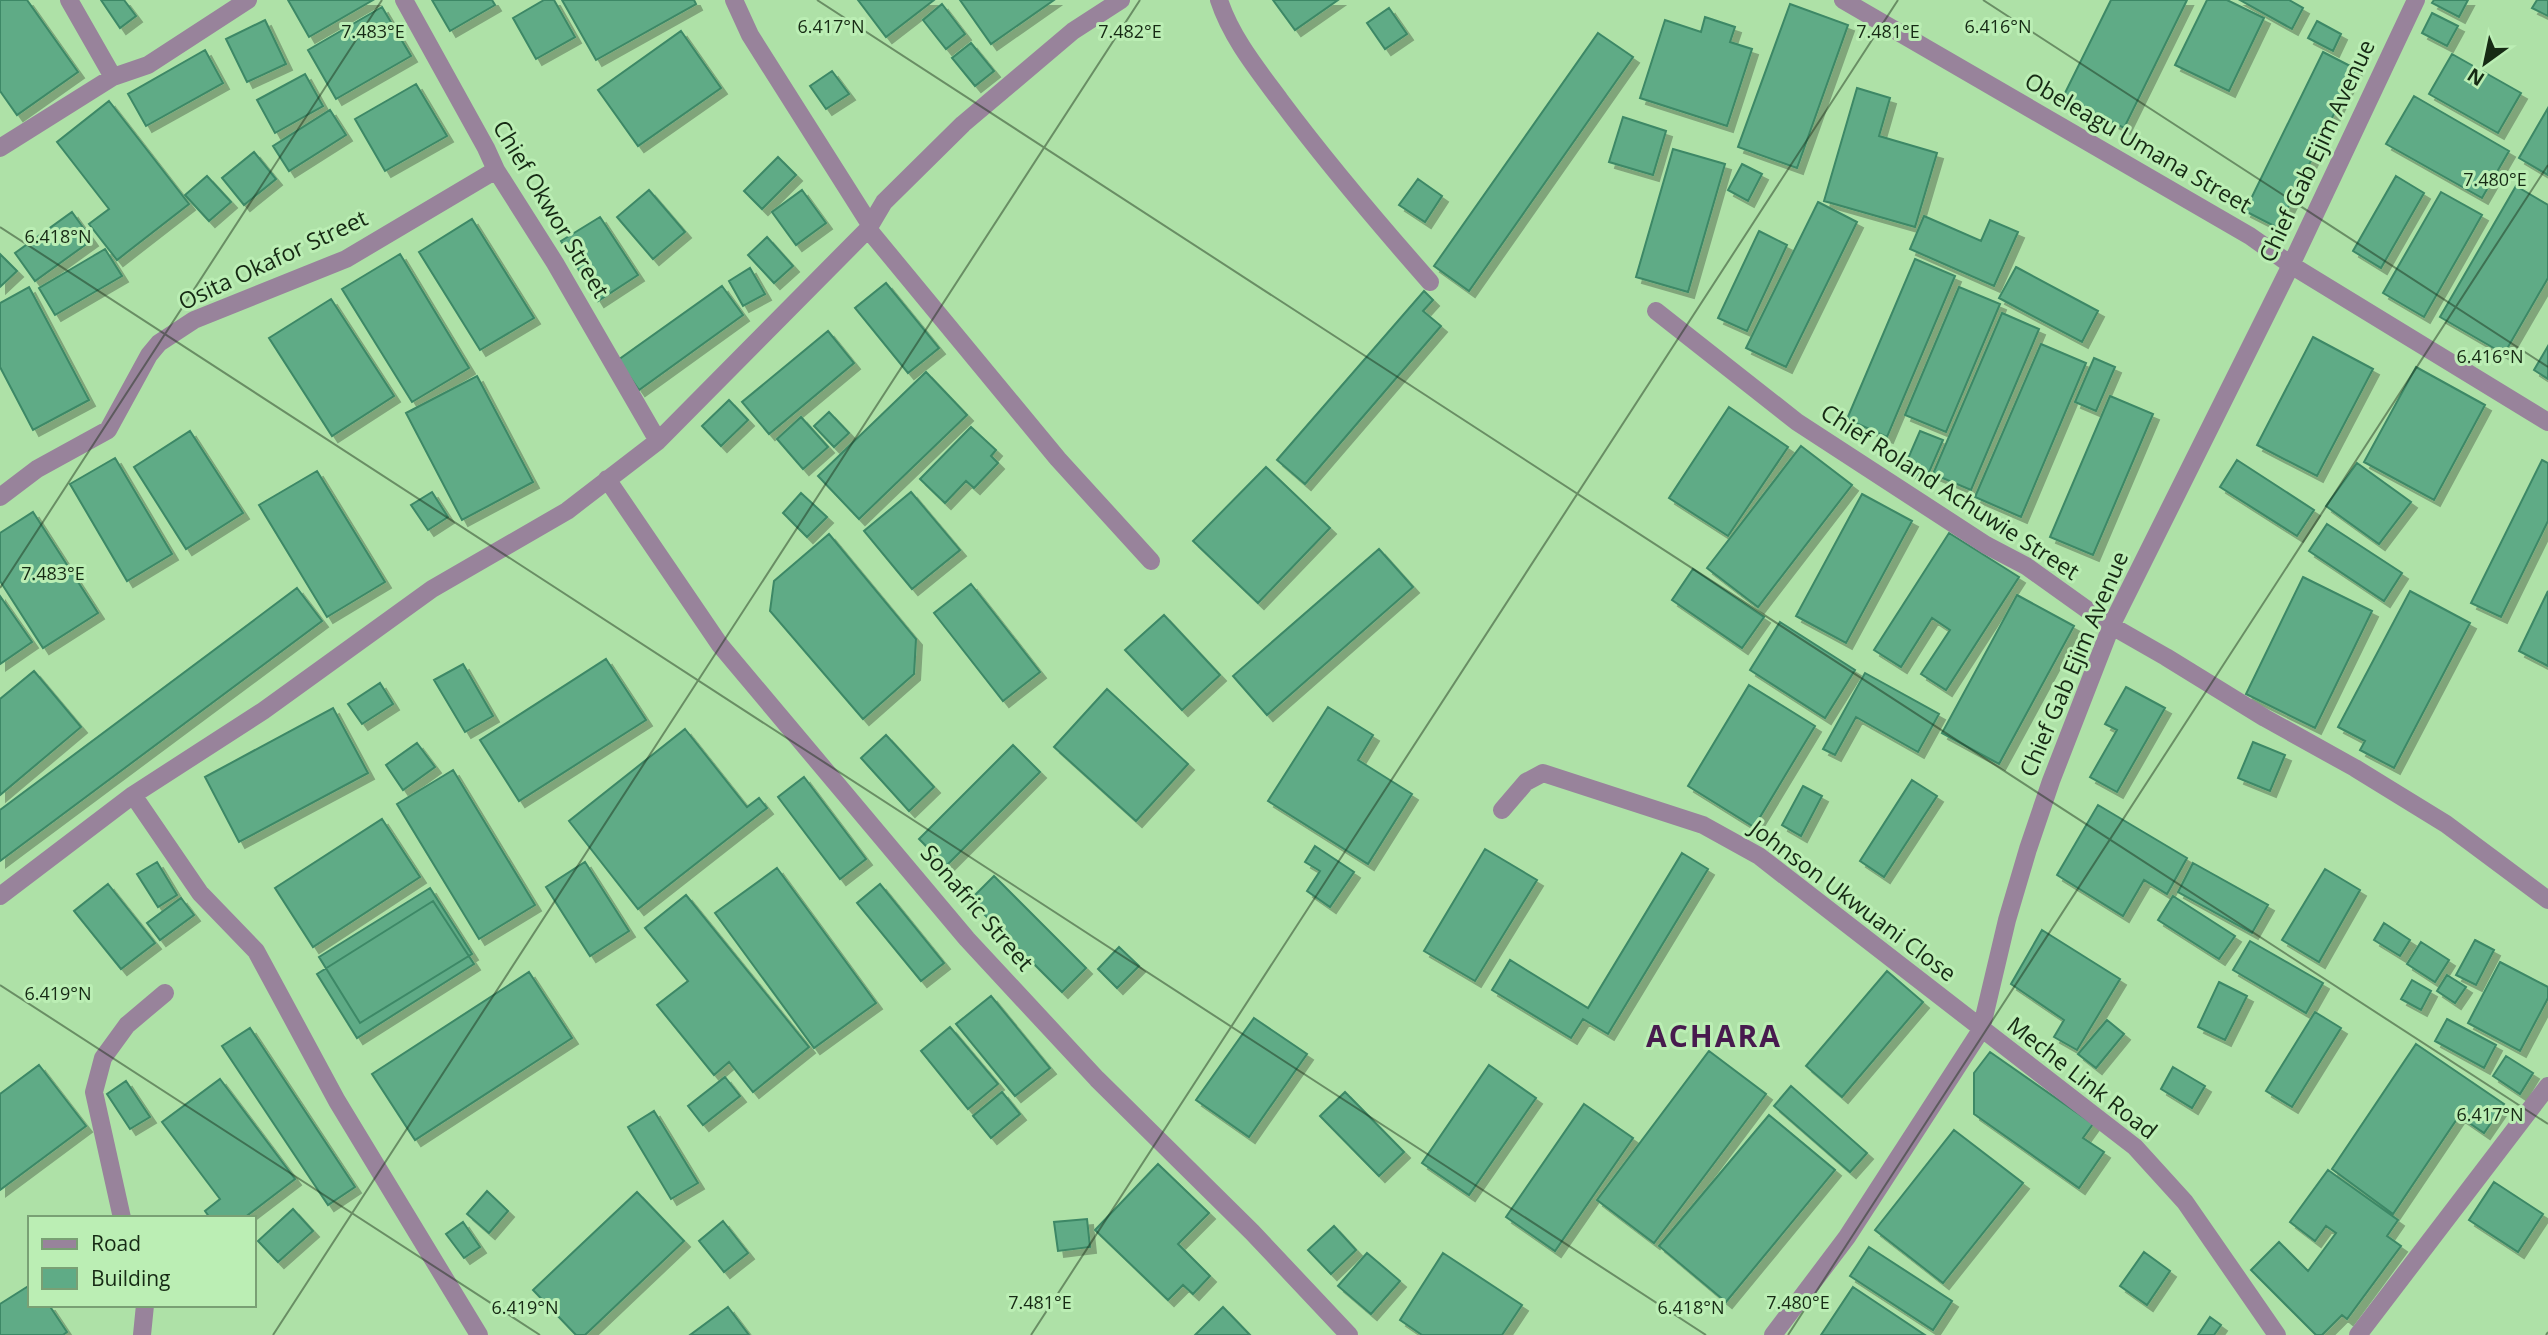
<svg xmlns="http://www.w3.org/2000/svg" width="2548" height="1335" font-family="'Open Sans',sans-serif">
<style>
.building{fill:#5fab86;stroke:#3c8866;stroke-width:2;filter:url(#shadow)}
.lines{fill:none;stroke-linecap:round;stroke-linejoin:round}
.minor{stroke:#98839b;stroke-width:18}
.ticks{fill:none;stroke:#162a14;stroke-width:2;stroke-opacity:0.45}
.labels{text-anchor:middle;stroke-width:6;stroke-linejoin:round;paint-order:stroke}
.street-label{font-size:23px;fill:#162a14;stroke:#bbeeb4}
.district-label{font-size:30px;font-weight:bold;letter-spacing:2px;fill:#471b4e;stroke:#bbeeb4}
.ticks-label{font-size:18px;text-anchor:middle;fill:#162a14;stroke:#bbeeb4;stroke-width:6;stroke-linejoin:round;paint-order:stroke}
</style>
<defs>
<filter id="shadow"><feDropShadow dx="6" dy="6" stdDeviation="0" flood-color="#0004"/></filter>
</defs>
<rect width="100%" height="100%" fill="#aee1a7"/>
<path class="building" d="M0 0H27L78 72 17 115 0 91Z
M101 0H124L136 16 120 28Z
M288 0H373L309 37Z
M432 0H492L495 5 450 31Z
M544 0H554L575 37 536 59 513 18Z
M562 0H694L696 4 596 60Z
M858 0H934L886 37Z
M960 0H1054L991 44Z
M1273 0H1338L1295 30Z
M2111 0H2187L2124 128 2063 97Z
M2207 0H2227L2264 18 2229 91 2175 65Z
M2240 0H2289L2303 8 2292 29Z
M2434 0H2468L2459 17 2432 3Z
M2537 0H2548V16L2532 8Z
M942 4 965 34 946 49 923 20Z
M1790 4 1848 25 1797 168 1738 147Z
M382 7 411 56 336 99 308 50Z
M1389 8 1407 34 1385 49 1367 23Z
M2432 13 2458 26 2447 46 2422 33Z
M1705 17 1735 27 1730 42 1752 49 1727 126 1640 98 1665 20 1701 32Z
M265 20 286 64 247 82 226 39Z
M2317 21 2341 34 2333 51 2308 38Z
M681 31 721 88 638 146 598 90Z
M1598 33 1633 57 1469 291 1434 266Z
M971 43 994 71 975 86 952 58Z
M205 50 223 83 146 126 128 94Z
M2323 52 2356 69 2278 228 2245 211Z
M2452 54 2521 93 2498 133 2429 94Z
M832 71 849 94 826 109 810 86Z
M305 74 323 106 275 133 257 100Z
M416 84 447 136 385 171 355 119Z
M1857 88 1890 98 1879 136 1937 153 1915 227 1824 201Z
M2414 96 2509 151 2482 198 2386 144Z
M109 101 189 204 117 260 89 224 109 209 57 142Z
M2548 108V175L2519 158Z
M330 110 346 135 289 171 273 146Z
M1623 117 1666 131 1653 175 1609 162Z
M1673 149 1725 164 1688 292 1636 277Z
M254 152 276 179 244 205 222 178Z
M778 157 796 175 762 209 744 191Z
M1742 164 1762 174 1748 201 1728 190Z
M207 176 231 202 209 221 185 195Z
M2396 176 2424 193 2381 268 2353 251Z
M1418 179 1442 196 1425 222 1399 205Z
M2516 186 2548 205V278L2504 354 2440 317Z
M649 190 685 232 653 259 617 217Z
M802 190 826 223 796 245 772 212Z
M2441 192 2482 215 2424 317 2383 293Z
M1818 202 1857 222 1786 367 1746 348Z
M72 212 92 240 35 281 15 253Z
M1924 216 1981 241 1990 220 2018 232 1994 286 1910 249Z
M600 217 638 275 598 301 561 241Z
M472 219 534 318 480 350 419 252Z
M1759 231 1787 245 1747 331 1718 318Z
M767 237 793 266 774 283 748 255Z
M105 249 122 276 55 315 39 288Z
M0 254 17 271 0 287Z
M400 254 469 368 412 402 342 289Z
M1915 259 1955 276 1887 437 1847 419Z
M2016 267 2098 311 2082 342 1999 298Z
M750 268 765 294 743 306 729 281Z
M886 283 939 348 908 373 855 308Z
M722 286 743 315 639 390 618 360Z
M29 287 89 400 33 430 0 367V303Z
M1959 287 2000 304 1946 432 1905 415Z
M1424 291 1433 300 1423 311 1441 326 1305 484 1277 460Z
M331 299 394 396 332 436 269 338Z
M2002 313 2039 329 1971 490 1933 474Z
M828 331 854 363 769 434 742 402Z
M2313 337 2373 369 2317 476 2257 445Z
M2041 344 2086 363 2021 517 1975 497Z
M2548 346V379L2534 370Z
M2094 358 2115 367 2096 411 2075 402Z
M2416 367 2485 405 2434 500 2364 462Z
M926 372 967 415 859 519 818 476Z
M477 376 533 482 462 520 406 413Z
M2110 396 2153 414 2093 555 2050 537Z
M729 400 748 420 721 446 702 426Z
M1729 407 1788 447 1728 536 1669 498Z
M829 412 849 433 834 447 814 426Z
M801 417 828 447 803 469 777 439Z
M971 427 996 450 991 456 998 463 974 488 966 481 945 503 920 479Z
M190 431 243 513 186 549 134 467Z
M1920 431 1943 440 1926 479 1903 470Z
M1801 446 1852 485 1758 607 1707 568Z
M115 458 172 554 127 581 70 484Z
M2237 460 2314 510 2297 536 2220 487Z
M2542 460 2548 463V521L2501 617 2471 603Z
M2357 463 2411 502 2379 544 2326 506Z
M1266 467 1330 528 1258 603 1193 541Z
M317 471 385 582 327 617 259 505Z
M432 492 448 517 428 530 411 505Z
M911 492 960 550 912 589 864 531Z
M801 493 827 517 807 537 783 513Z
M1862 494 1912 521 1846 643 1796 616Z
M33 512 98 613 43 648 0 581V533Z
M2327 524 2402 573 2384 601 2309 551Z
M1949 533 2019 577 1946 690 1921 674 1950 630 1932 618 1901 667 1874 650Z
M829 534 916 639 914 674 863 719 770 611 774 581Z
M1379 549 1413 587 1267 715 1233 676Z
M1693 569 1764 617 1742 648 1672 600Z
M2303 577 2372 611 2315 728 2246 694Z
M971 584 1040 672 1003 701 934 613Z
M297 588 322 621 0 861V810Z
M2410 591 2470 623 2394 768 2360 750 2365 741 2338 727Z
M2548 591V666L2519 651Z
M2017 595 2074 626 1999 764 1942 733Z
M0 596 32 642 0 664Z
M1164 615 1220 675 1182 710 1125 650Z
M1780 622 1855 670 1825 718 1750 670Z
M606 659 646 720 519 801 480 740Z
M463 664 493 716 465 732 434 680Z
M34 671 81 727 0 795V699Z
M1865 673 1939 714 1918 752 1856 717 1835 755 1823 749Z
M380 683 393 704 362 724 348 704Z
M1749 685 1815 726 1754 827 1688 786Z
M2126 687 2165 708 2117 792 2090 777 2117 730 2105 724Z
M1107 689 1188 764 1136 821 1054 747Z
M1328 707 1373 735 1358 760 1412 794 1368 864 1268 801Z
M333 708 368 773 239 842 205 777Z
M685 729 747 807 759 798 767 808 638 909 569 821Z
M886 735 934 787 909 811 861 758Z
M2253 742 2285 755 2270 791 2238 778Z
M417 743 435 767 403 790 386 765Z
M1013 745 1040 772 946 866 919 839Z
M453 770 535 905 479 939 397 804Z
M804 777 866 859 840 879 778 797Z
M1912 780 1937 796 1884 877 1860 861Z
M1803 786 1822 796 1801 836 1782 825Z
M2098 805 2187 858 2167 894 2144 880 2123 916 2057 875Z
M382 819 420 877 313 947 275 888Z
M1315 846 1354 872 1330 907 1307 891 1320 871 1305 862Z
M1485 849 1537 880 1475 981 1424 951Z
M1682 853 1708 869 1608 1034 1583 1019 1571 1038 1492 990 1510 960 1588 1008Z
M157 862 177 895 158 907 137 874Z
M585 862 629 931 590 956 546 887Z
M2193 863 2268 905 2252 933 2178 892Z
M777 868 876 1003 814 1048 715 913Z
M2325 869 2360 890 2319 962 2282 940Z
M994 876 1086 968 1062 992 970 900Z
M108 884 155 943 121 969 74 911Z
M880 884 944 963 921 981 857 903Z
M430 888 472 954 360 1023 319 957Z
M686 895 809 1047 753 1092 729 1062 714 1075 657 1005 688 981 645 928Z
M2173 896 2235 936 2219 959 2158 920Z
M181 898 194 915 160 940 147 923Z
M433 901 474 964 357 1038 317 974Z
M2384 923 2410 940 2400 956 2374 940Z
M2042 930 2120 979 2077 1050 2054 1037 2064 1020 2011 984Z
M2475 940 2494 950 2476 985 2456 975Z
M2250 941 2323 983 2306 1013 2233 970Z
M2421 942 2449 960 2435 982 2407 964Z
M1119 947 1139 966 1117 988 1098 969Z
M2500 962 2548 987V998L2520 1051 2468 1023Z
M1887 971 1923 1002 1842 1097 1806 1066Z
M529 972 572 1038 415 1140 372 1074Z
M2447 975 2466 987 2455 1003 2437 991Z
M2412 980 2431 991 2421 1010 2401 999Z
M2219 982 2247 996 2225 1040 2198 1027Z
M991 996 1050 1068 1015 1096 956 1024Z
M2315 1012 2341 1028 2292 1107 2266 1091Z
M1254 1018 1307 1054 1249 1137 1196 1100Z
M2447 1019 2496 1045 2484 1068 2435 1041Z
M2107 1020 2124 1034 2096 1068 2078 1054Z
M950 1027 998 1084 968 1109 921 1051Z
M250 1028 355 1187 328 1205 222 1046Z
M2416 1044 2504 1104 2484 1133 2459 1116 2393 1214 2332 1169Z
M1709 1051 1766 1094 1654 1243 1597 1200Z
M1990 1052 2093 1124 2083 1138 2104 1152 2079 1188 1974 1114V1073Z
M2506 1056 2533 1073 2520 1094 2493 1076Z
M39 1065 86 1126 0 1190V1094Z
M1489 1065 1536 1098 1469 1195 1422 1163Z
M2173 1067 2205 1086 2192 1108 2161 1089Z
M725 1077 740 1096 703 1125 688 1106Z
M220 1079 295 1179 244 1218H210L205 1211 220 1199 162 1122Z
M126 1081 150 1117 130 1129 107 1094Z
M1791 1086 1867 1153 1850 1172 1774 1106Z
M1002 1092 1020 1114 991 1138 973 1116Z
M1345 1092 1404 1152 1379 1176 1320 1116Z
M1584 1104 1633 1138 1555 1251 1506 1217Z
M654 1111 698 1183 671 1199 628 1127Z
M1769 1115 1835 1170 1726 1302 1659 1246Z
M1954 1130 2023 1183 1943 1283 1875 1230Z
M1158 1164 1209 1213 1178 1244 1210 1276 1193 1294 1183 1285 1168 1300 1095 1230Z
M2328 1170 2398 1220 2387 1236 2401 1246 2347 1319 2342 1315 2322 1335H2316L2251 1270 2279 1242 2308 1271 2336 1233 2326 1226 2315 1241 2290 1222Z
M2494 1182 2543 1214 2518 1252 2469 1220Z
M487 1191 508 1211 489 1233 467 1214Z
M637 1192 684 1241 585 1335H576L533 1290Z
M293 1209 313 1231 278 1262 258 1241Z
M1087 1219 1090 1247 1058 1251 1054 1222Z
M723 1221 748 1253 724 1272 699 1241Z
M463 1222 480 1247 464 1258 446 1234Z
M1334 1226 1356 1250 1331 1274 1308 1250Z
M1869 1247 1952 1301 1933 1330 1850 1276Z
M2144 1252 2170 1271 2147 1305 2120 1286Z
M1367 1253 1400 1281 1371 1314 1338 1286Z
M1443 1253 1522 1305 1502 1335H1422L1400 1320Z
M30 1285V1305H49L67 1332 63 1335H0V1304Z
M1853 1287 1925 1335H1821Z
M728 1307 749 1335H690Z
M1223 1307 1250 1335H1195Z
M2210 1317 2221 1325 2214 1335H2198Z"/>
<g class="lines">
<path class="minor" d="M69 0 113 77 148 65 248 0
M404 0 486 148 496 170 555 263 658 441
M734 0 750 35 869 223 868 229 1058 459 1151 561
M1219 0C1231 37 1257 69 1280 100 1327 163 1378 223 1430 282
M1843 0 2250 236 2291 265 2548 422
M0 148 113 77
M1656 311 1797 422 1986 545 2026 566 2103 621 2166 657 2265 718 2355 768 2446 824 2548 900
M607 479 720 645 967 939 1097 1079 1252 1232 1349 1335
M0 497 37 469 108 430 149 355 159 343 194 320 346 259 496 170
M133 795 200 893 256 951 337 1101 479 1335
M1502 810 1526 782 1543 773 1703 825 1759 856 2135 1147 2185 1202 2277 1335
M0 896 133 795 263 711 432 589 567 511 658 441 868 229 884 202 963 124 1073 31 1121 0
M122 1218 94 1092 103 1058 127 1025 165 993
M142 1335 145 1305
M1773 1335 1847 1237 1981 1030 2007 920 2028 849 2051 781 2112 624 2291 265 2416 0
M2358 1335 2548 1086"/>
</g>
<path class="ticks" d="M817 0 2548 1124M1983 0 2548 367M0 227 1706 1335M0 588 382 0M0 985 540 1335M273 1335 1140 0M1031 1335 1898 0M1788 1335 2548 165M2546 1335 2548 1332"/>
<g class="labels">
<g class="street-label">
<text transform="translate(2138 143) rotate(30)" y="8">Obeleagu Umana Street</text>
<text transform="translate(2317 151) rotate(-65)" y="8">Chief Gab Ejim Avenue</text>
<text transform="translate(551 209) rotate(59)" y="8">Chief Okwor Street</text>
<text transform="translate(273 260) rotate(-25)" y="8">Osita Okafor Street</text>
<text transform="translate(1950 492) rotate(33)" y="8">Chief Roland Achuwie Street</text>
<text transform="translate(2074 664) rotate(-67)" y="8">Chief Gab Ejim Avenue</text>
<text transform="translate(1853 901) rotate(37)" y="8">Johnson Ukwuani Close</text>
<text transform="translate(977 908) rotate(49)" y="8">Sonafric Street</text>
<text transform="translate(2082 1078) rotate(38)" y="8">Meche Link Road</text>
</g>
<g class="district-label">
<text x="1714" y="1047">ACHARA</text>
</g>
</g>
<g class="ticks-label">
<text x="831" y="33">6.417°N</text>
<text x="1998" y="33">6.416°N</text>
<text x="373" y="38">7.483°E</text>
<text x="1130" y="38">7.482°E</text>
<text x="1888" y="38">7.481°E</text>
<text x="2495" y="186">7.480°E</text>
<text x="58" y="243">6.418°N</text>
<text x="2490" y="363">6.416°N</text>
<text x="53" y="580">7.483°E</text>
<text x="58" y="1000">6.419°N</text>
<text x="2490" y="1121">6.417°N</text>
<text x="1040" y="1309">7.481°E</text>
<text x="1798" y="1309">7.480°E</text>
<text x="525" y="1314">6.419°N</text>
<text x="1691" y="1314">6.418°N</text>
</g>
<rect x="28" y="1216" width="228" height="91" fill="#bbeeb4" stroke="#79a074" stroke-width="2"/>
<rect x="42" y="1239" width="35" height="10" fill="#98839b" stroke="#79a074" stroke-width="2"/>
<text x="91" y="1251" font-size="21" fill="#162a14">Road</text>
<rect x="42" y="1268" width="35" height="21" fill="#5fab86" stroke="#79a074" stroke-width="2"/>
<text x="91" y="1286" font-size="21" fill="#162a14">Building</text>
<g transform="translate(2485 63) rotate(213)" stroke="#bbeeb4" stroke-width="5" paint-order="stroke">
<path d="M0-5L12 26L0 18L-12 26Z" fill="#162a14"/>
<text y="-10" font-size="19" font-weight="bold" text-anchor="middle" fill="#162a14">N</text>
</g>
</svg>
